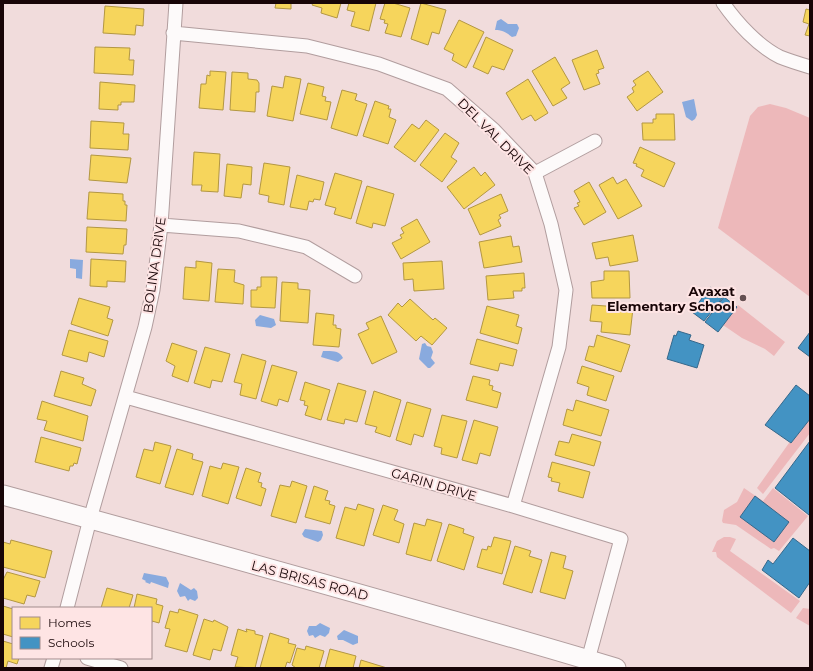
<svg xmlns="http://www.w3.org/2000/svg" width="813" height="671" font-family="Montserrat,sans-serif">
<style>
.green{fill:#edb8ba}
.water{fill:#89aade}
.homes{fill:#f6d55c;stroke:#b39742}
.schools{fill:#4393c3;stroke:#36688b}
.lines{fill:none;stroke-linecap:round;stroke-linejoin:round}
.street-casing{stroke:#b19d9e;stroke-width:15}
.secondary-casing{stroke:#b19d9e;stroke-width:21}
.street{stroke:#fdfafa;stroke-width:13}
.secondary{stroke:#fdfafa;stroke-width:19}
.poi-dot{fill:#645052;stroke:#fee4e4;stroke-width:1.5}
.labels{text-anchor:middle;stroke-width:4;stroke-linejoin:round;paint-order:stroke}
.street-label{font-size:13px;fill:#180507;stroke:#fee4e4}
.poi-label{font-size:13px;font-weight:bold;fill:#180507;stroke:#fee4e4;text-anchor:end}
</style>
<rect width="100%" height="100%" fill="#f1dcdc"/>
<path class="green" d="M770 104 786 108 810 118V297L718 228 750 116 758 107Z
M738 305 785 342 774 356 765 349 742 338 723 325Z
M810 419V433L763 494 757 488 789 443H791Z
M744 488 763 501 773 488 808 516 779 551 774 548 771 549 736 525 723 523 722 521 724 510 737 502Z
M724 537H730L736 539 730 551 800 601 791 613 717 557 716 552H712L717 541Z
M803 608 810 609V626L796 618Z"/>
<path class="water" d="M501 19 508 24H517L519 28 516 36 512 37C506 32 502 30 495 30L497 21Z
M694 99 697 115 695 119 692 121 686 117 682 102Z
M70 259 83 260 82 279 76 278V269L70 268Z
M260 315 274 319 276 325 271 328 256 326 255 320Z
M425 343 427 346 431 347 433 352 431 358 435 363 430 368H428L419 359 422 344Z
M323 351C330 351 340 350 343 358L338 362 321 357Z
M305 529 322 531 323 535 321 540 318 542 304 537 302 534Z
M144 573 166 577 169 583 168 588 151 582 150 584 145 582 146 581 142 579Z
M180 583 191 590 194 588 197 591 198 598 195 601 190 599 188 601 185 596 180 597 177 591Z
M320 623 330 628 329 633 325 637 320 635 315 638 313 635 309 636 307 631 309 626H316Z
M344 630 358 636V643L353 645 343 640H338L337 636Z"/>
<path class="homes" d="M276 3H291V9L275 8Z
M313 3H341L337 18 321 13 322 8 312 5Z
M349 3H376L369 31 351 26 355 12 347 10Z
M385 3H393L410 8 401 37 385 33 388 24 384 23 385 20 380 19Z
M421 3 446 10 439 34 432 32 428 45 411 39Z
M105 6 144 9 143 26 136 25 135 35 103 33Z
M806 9 810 10V36L805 35 809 24 803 22Z
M459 20 484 32 466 68 452 60 454 54 444 49Z
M486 37 513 50 504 70 492 66 488 74 473 67Z
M95 47 130 48 129 60H134L133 75 94 73Z
M597 50 604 68 598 70 599 73 596 74 600 84 584 90 572 60Z
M555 57 570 83 561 89 567 98 553 106 532 71Z
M210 71 226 72 223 110 199 108 201 84H206L207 75 210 76Z
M648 71 663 92 637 111 627 97 634 92 632 88 636 85 633 81Z
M232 72 248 73V79L257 80 259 83V92H256L255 112 230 110Z
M285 76 301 79 293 121 267 116 272 86 283 88Z
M528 79 548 113 535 121 531 115 522 120 506 93Z
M100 82 135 85 134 102H121V105H118V110L99 109Z
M308 83 324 87 322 96 326 97 325 101 331 102 327 120 300 114Z
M342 90 357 94 355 100 367 104 357 136 331 128Z
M375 101 389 106 388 109H391L389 117 396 120 388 144 363 136Z
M656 114H674L675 140H643L642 123H653V119H656Z
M426 120 439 130 415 162 394 147 412 124 419 129Z
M91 121 124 123 123 134H129L128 150 90 148Z
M445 133 459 143 451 157 457 161 442 182 420 165Z
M640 147 675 163 664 187 641 176 644 170 636 166 637 164 633 163Z
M194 152 220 154 218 192 201 191 202 185H192Z
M91 155 131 158 127 183 89 180Z
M264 163 290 167 284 205 268 202 269 196 259 194Z
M227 164 252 167 251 185 243 184 241 198 224 196Z
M474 167 481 176 485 172 495 185 464 209 447 187Z
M335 173 362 181 351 219 334 214 336 208 325 205Z
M297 175 324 182 320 200 314 199 313 202 309 201 307 210 290 207Z
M613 177 617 184 626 179 642 206 618 219 599 185Z
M589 182 606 212 584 225 574 208 579 206 577 203 580 202 574 191Z
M367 186 394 194 385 226 373 223 372 228 356 223Z
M89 192 123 194V201H125V205H127L126 221 87 219Z
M501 194 508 211 499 215 501 218 498 220 501 226 480 235 468 209Z
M417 219 430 242 401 259 392 243 402 238 400 235 404 233 401 228Z
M87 227 127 229 126 245H124L123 254 86 252Z
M633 235 638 261 610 266 608 257 596 259 592 243Z
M511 236 513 247 519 246 522 262 484 268 479 242Z
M91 259 126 261 125 282 107 281V287L90 286Z
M196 261 212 263 209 301 183 299 185 267 196 268Z
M442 261 444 289 414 291 413 279 404 280 403 263Z
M218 269 235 270 234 282 244 285 243 304 215 302Z
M604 271H629L630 298H592L591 282 604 280Z
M524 273 525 288H522V291H513L514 298 488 300 486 276Z
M261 277H277L275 308 251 307V290H257V287H261Z
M282 282 298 283V289L310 290 308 323 280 321Z
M79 298 110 307 107 318 113 320 108 336 71 324Z
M410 299 433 320 435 318 447 328 432 345 421 336 416 341 388 315 398 303 402 307Z
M592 305 633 308 630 335 601 332 602 322 590 321Z
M487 306 519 315 516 326 522 328 518 344 480 333Z
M316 313 334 315 333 325H336V328L341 329 339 347 313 345Z
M381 316 397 352 372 364 358 334 369 329 366 323Z
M69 330 108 341 104 357 89 352 87 362 62 355Z
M597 335 630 345 621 372 585 360 589 346 594 347Z
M477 339 517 350 513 366 500 363 498 371 470 364Z
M172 343 197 351 188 382 172 376 175 366 166 361Z
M205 347 230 354 222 382 212 380 210 388 194 383Z
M242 354 266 361 256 399 240 395 242 384 234 382Z
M272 365 297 372 288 402 279 399 277 406 261 401Z
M582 366 614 376 606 401 587 395 589 387 577 383Z
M61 371 84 378 82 384 96 390 91 406 54 396Z
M473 376 490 380 489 385 493 386 492 390 501 393 497 408 466 400Z
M305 382 330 390 321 420 305 415 308 406 304 405 305 401 300 400Z
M338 383 366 391 357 422 345 419 344 424 327 420Z
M374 391 401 400 390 437 375 432 377 427 365 424Z
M576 400 609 410 601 436 563 425 567 409 573 411Z
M42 401 88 416 83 441 44 430 47 421 37 419Z
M407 402 431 409 423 437 414 434 411 445 396 440Z
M442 415 467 421 457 458 441 454 442 448 434 446Z
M474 420 498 427 490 456 480 453 477 464 462 460Z
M572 434 601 442 594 466 555 455 559 441 569 443Z
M41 437 81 448 77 464 74 463 73 466H70L69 471 35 462Z
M155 442 171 446 160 484 136 477 144 449 153 451Z
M177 449 193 454 192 459 203 462 193 495 165 487Z
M552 462 590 472 583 498 558 491 560 483 551 481 552 478 548 477Z
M223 463 239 467 228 504 202 496 210 466 221 469Z
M246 468 261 473 258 482 262 483 261 487 266 489 261 506 236 498Z
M292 481 307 486 296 523 271 516 280 485 290 487Z
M314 486 328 491 325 500 330 501 329 504 335 506 330 524 305 517Z
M358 504 374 509 364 546 336 538 345 507 356 510Z
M383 505 398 510 394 520 404 524 399 543 373 535Z
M427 519 442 523 431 561 406 554 414 523 425 526Z
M449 524 464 529 463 533 474 537 464 570 437 561Z
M494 537 511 541 502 574 477 567 482 549 487 550 488 546 491 547Z
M11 540 52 551 45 578 3 567V542L10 544Z
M515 546 531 551 529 556 542 560 532 593 503 584Z
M551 552 566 556 563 568 573 571 565 599 540 592Z
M7 572 40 581 35 597 27 595 24 604 3 598V580Z
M107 588 133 595 129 608H101Z
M137 594 157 599 156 604 163 606 159 623 152 621 151 626V608H134Z
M3 606 13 609V637L3 634Z
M179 609 198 615 187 652 165 646 170 629 165 628 170 611 178 613Z
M204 619 213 622 214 620 228 627 221 651 213 649 210 660 193 655Z
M238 629 247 632 246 629 255 631V634L263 636 255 668 235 667 238 657 231 655Z
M270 633 289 639 288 643 296 645 290 663 287 662 285 668H260Z
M3 641 13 644V658H19L17 664 8 661 6 668H3Z
M306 646 324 651 319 668H296L292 665 297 648 305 650Z
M330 649 356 656 353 668H325Z
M361 660 387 668H359Z"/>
<path class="schools" d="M710 287 723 297 704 321 692 312Z
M724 297 737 307 718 332 705 322Z
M678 331 691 335 689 340 704 345 697 368 667 359 674 335 676 336Z
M810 332V357L798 348Z
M796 385 810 396V419L791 443 765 425Z
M810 441V514L809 515 775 488Z
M755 496 789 522 774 542 740 517Z
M793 538 810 551V582L799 598 762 570 768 560 773 564Z"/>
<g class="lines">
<g class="street-casing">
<path id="street" d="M723 3C737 23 758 46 780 57 790 61 800 64 810 67
M173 33 307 46 379 64 447 89 494 130 535 173 551 224 566 290 559 347 513 506
M535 173 595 141
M161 225 239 231 306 247 355 276
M126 397 513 506 621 539 588 660
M67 608 90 519 145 327 153 290 161 225 176 3
M87 658 121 668
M51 668 54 658"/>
</g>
<g class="secondary-casing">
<path id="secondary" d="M3 495C208 551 413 608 616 668"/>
</g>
<use href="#street" class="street"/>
<use href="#secondary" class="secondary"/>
</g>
<circle class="poi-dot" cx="743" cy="298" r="4"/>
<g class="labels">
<g class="street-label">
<text transform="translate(496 136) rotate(45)" y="5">DEL VAL DRIVE</text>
<text transform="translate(154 265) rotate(-82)" y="5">BOLINA DRIVE</text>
<text transform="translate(434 484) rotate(16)" y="5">GARIN DRIVE</text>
<text transform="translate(310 580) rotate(15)" y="5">LAS BRISAS ROAD</text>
</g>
<g class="poi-label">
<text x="735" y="296">Avaxat<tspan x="735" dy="15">Elementary School</tspan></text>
</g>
</g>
<rect width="813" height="671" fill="none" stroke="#180507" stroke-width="8"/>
<rect x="12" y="607" width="140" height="52" fill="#fee4e4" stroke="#a28b8c"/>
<rect x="20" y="617" width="20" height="12" fill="#f6d55c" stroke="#a28b8c"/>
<text x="48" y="627" font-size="12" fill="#180507">Homes</text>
<rect x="20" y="637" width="20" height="12" fill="#4393c3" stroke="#a28b8c"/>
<text x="48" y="647" font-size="12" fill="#180507">Schools</text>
</svg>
